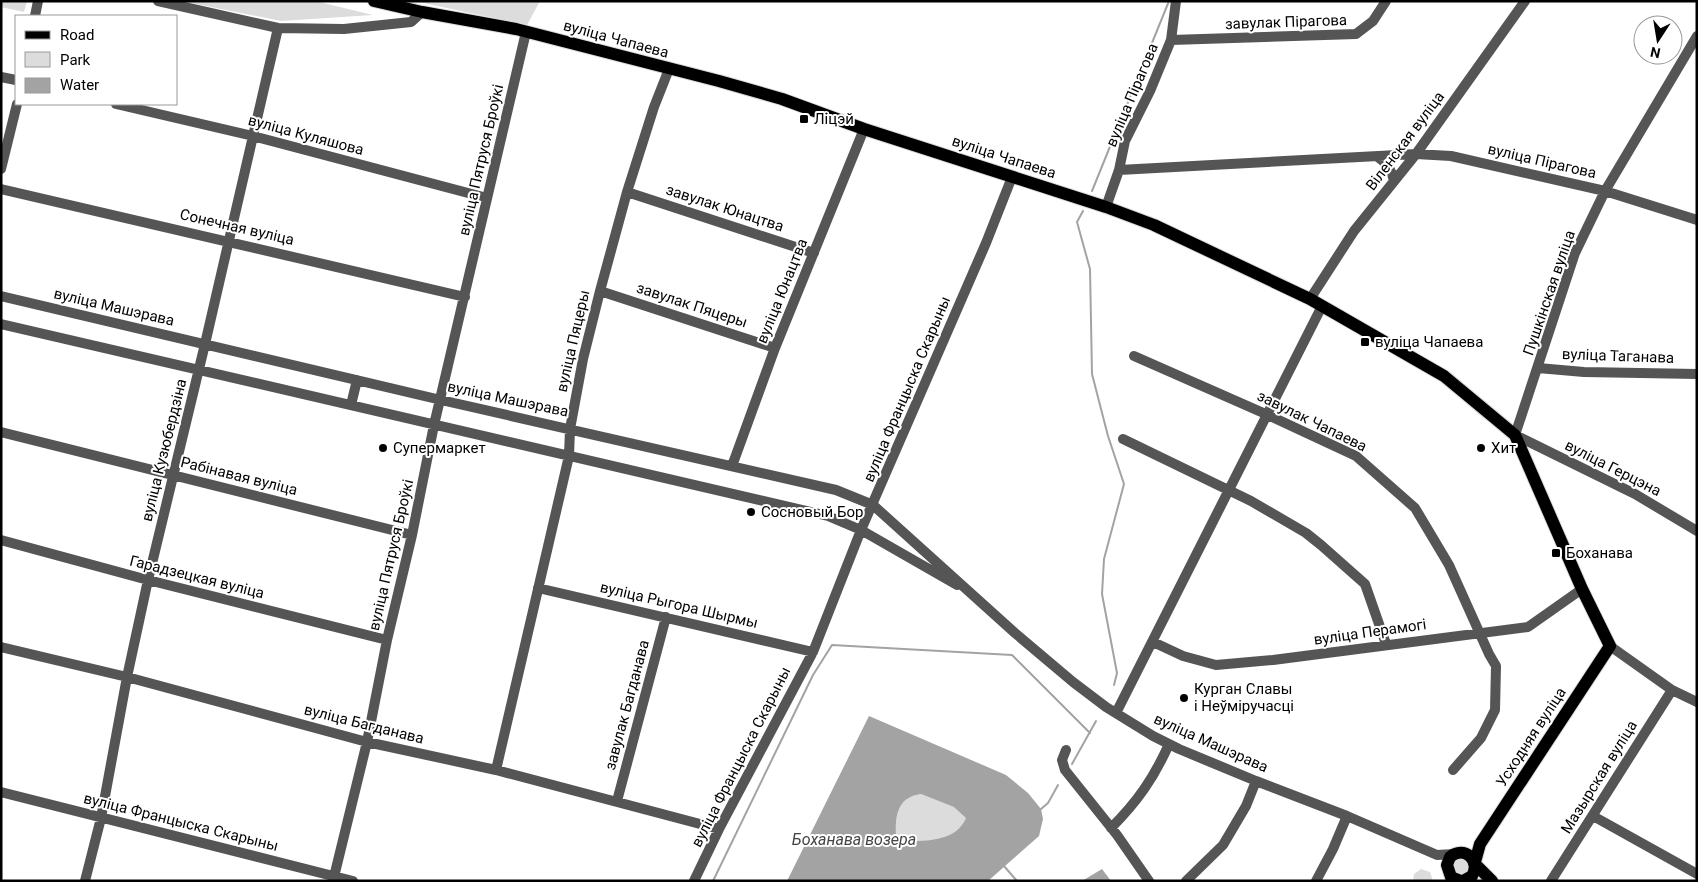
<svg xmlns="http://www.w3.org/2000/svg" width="1698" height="882" font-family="Roboto,sans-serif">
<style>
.green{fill:#dcdcdc}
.water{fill:#a3a3a3;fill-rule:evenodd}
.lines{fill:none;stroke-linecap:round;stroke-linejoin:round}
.stream{stroke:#a3a3a3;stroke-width:2}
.major-casing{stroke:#dbdbdb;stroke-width:14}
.minor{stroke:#555;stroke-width:10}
.major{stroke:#000;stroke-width:12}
.poi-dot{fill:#000;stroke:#fff;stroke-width:2}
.labels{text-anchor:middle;stroke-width:4;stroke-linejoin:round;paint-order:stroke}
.street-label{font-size:15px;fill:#000;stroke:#fff}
.poi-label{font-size:15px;fill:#000;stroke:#fff;text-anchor:start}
.water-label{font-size:16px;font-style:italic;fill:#444;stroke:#fff}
</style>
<rect width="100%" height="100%" fill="#fff"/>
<path class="green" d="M1 1H27L24 12 1 7Z
M181 1H315L373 15 281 21Z
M414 1H540L527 25Z
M921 794 955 807 967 818C955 842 925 841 902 841L896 835C895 815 898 797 921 794Z
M1467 857 1471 872 1457 876 1452 862 1454 859Z
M1421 869 1430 872 1433 881H1413L1414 874Z"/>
<path class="water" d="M869 716 1006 775 1028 793 1041 809 1043 819 1039 836 988 881H787ZM921 794 954 807 966 818C956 842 925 841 902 841L896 835C895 815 898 797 921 794Z
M1102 869 1111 881H1082Z"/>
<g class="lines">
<path class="stream" d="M1092 191 1169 1
M1083 211 1077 222 1090 269 1092 374 1108 436 1124 484 1104 559 1102 594 1117 673 1114 685
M1072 764 1096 721
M1041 809 1048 803 1058 785
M1004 866 1017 881
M713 881 813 675 832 645 1012 655 1090 733"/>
<g class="major-casing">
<path id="major" d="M374 1 422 12 516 29 719 81 782 99 864 129 1106 207 1154 225 1310 299 1444 376 1515 435 1582 589 1610 646 1480 844 1475 862
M1476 865 1492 881
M1461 881 1451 877 1447 865 1450 857C1464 845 1481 860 1472 876L1463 881"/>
</g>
<path class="minor" d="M158 1 278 28 344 29 411 22 422 12
M35 16 38 1
M1697 36 1605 191 1575 253 1515 435 1635 494 1697 531
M1171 40 1356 34 1373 21 1386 1
M1 77 16 80
M116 104 253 136 487 198
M1378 157C1387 163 1392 170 1394 181
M1 169 17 104
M1119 170 1125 141 1150 91 1171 40 1176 1
M1 189 465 297
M627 192 814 253
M1106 207 1119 170 1416 154 1451 156 1605 191 1697 220
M600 291 775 348
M1 296 441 400 836 490 873 505 1015 633 1073 682 1106 707 1153 736 1179 749 1256 781 1347 816 1437 855 1454 854
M1310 299 1354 231 1416 154 1525 1
M1 324 828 516 861 530 957 585
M1134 356 1268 415 1356 456 1415 508 1449 565 1489 654 1496 666 1495 710 1481 738 1453 770
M1538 368 1584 372 1697 374
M351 405 357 380
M1 432 412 535
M1123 439 1251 501 1306 533 1321 545 1365 584 1386 644
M732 466 775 348 864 129
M1 540 148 580 387 640
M538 588 813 652
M1153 642 1183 656 1216 665 1273 660 1528 627 1582 589
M1610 646 1672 690 1697 702
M1 647 127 677 367 742 496 770 719 829
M1116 713 1322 306
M1066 750 1062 760 1065 770 1117 835 1149 881
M496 770 569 456 570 429 583 359 600 291 627 192 654 107 669 69
M1 792 353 881
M617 801 666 617
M1593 816 1697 874
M1111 828C1137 802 1154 778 1169 744
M85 881 101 818 127 677 148 580 205 344 278 28
M333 881 367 742 387 640 412 535 434 425 526 32
M694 881 719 829 813 652 861 530 986 243 1012 177
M1186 881 1223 845 1246 806 1256 781
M1316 881 1333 849 1347 816
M1551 881 1672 690"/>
<use href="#major" class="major"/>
</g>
<g class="poi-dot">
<rect x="799" y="114" width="10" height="10" rx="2.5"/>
<rect x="1360" y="337" width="10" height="10" rx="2.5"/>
<circle cx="383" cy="448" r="5"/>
<circle cx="1481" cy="448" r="5"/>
<circle cx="751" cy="512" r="5"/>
<rect x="1551" y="548" width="10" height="10" rx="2.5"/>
<circle cx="1184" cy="698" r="5"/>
</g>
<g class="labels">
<g class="street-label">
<text transform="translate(1286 22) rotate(-2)" y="5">завулак Пірагова</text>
<text transform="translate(616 39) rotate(15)" y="5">вуліца Чапаева</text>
<text transform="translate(1132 95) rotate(-67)" y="5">вуліца Пірагова</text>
<text transform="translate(306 135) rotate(15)" y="5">вуліца Куляшова</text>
<text transform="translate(1405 141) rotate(-53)" y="5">Віленская вуліца</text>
<text transform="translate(1004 157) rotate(18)" y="5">вуліца Чапаева</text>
<text transform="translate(481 160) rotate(-77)" y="5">вуліца Пятруся Броўкі</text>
<text transform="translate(1542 161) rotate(13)" y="5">вуліца Пірагова</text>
<text transform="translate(725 208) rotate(18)" y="5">завулак Юнацтва</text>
<text transform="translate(237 227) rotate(13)" y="5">Сонечная вуліца</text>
<text transform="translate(782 291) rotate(-68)" y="5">вуліца Юнацтва</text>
<text transform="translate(1549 293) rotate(-71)" y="5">Пушкінская вуліца</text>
<text transform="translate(692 305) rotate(18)" y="5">завулак Пяцеры</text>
<text transform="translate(114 307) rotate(13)" y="5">вуліца Машэрава</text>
<text transform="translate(573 341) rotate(-77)" y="5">вуліца Пяцеры</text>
<text transform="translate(1618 356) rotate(2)" y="5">вуліца Таганава</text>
<text transform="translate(907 389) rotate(-67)" y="5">вуліца Францыска Скарыны</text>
<text transform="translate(508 399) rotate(12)" y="5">вуліца Машэрава</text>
<text transform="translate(1312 421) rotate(26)" y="5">завулак Чапаева</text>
<text transform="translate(164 450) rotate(-76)" y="5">вуліца Кузюбердзіна</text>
<text transform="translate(1613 468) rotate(27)" y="5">вуліца Герцэна</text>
<text transform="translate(239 476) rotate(14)" y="5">Рабінавая вуліца</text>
<text transform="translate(391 555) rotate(-77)" y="5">вуліца Пятруся Броўкі</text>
<text transform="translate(197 577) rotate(14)" y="5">Гарадзецкая вуліца</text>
<text transform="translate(679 605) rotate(13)" y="5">вуліца Рыгора Шырмы</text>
<text transform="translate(1370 632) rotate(-8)" y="5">вуліца Перамогі</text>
<text transform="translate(627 705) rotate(-75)" y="5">завулак Багданава</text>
<text transform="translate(364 724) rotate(14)" y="5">вуліца Багданава</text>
<text transform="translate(1531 737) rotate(-57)" y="5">Усходняя вуліца</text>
<text transform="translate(1211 743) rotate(24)" y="5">вуліца Машэрава</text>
<text transform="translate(741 757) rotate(-63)" y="5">вуліца Францыска Скарыны</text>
<text transform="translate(1599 777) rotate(-58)" y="5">Мазырская вуліца</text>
<text transform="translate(181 822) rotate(14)" y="5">вуліца Францыска Скарыны</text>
</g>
<g class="poi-label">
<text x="814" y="124">Ліцэй</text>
<text x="1375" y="347">вуліца Чапаева</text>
<text x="393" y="453">Супермаркет</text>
<text x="1491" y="453">Хит</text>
<text x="761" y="517">Сосновый Бор</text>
<text x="1566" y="558">Боханава</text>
<text x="1194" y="694">Курган Славы<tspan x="1194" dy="17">і Неўміручасці</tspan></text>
</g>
<g class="water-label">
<text x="854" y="845">Боханава возера</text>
</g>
</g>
<rect width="1698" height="882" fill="none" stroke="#000000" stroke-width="5"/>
<rect x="15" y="15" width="162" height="90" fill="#ffffff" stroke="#999999"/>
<rect x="25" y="31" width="25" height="8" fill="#000000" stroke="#999999"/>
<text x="60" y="40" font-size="15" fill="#000000">Road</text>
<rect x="25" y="52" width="25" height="15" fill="#dcdcdc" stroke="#999999"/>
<text x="60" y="65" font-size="15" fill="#000000">Park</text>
<rect x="25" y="78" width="25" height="15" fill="#a3a3a3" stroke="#999999"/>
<text x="60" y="90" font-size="15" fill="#000000">Water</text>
<g transform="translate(1658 40) rotate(192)"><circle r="24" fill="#ffffff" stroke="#999999"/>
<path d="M0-4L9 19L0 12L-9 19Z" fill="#000000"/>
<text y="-8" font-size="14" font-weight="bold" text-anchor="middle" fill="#000000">N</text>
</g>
</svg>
